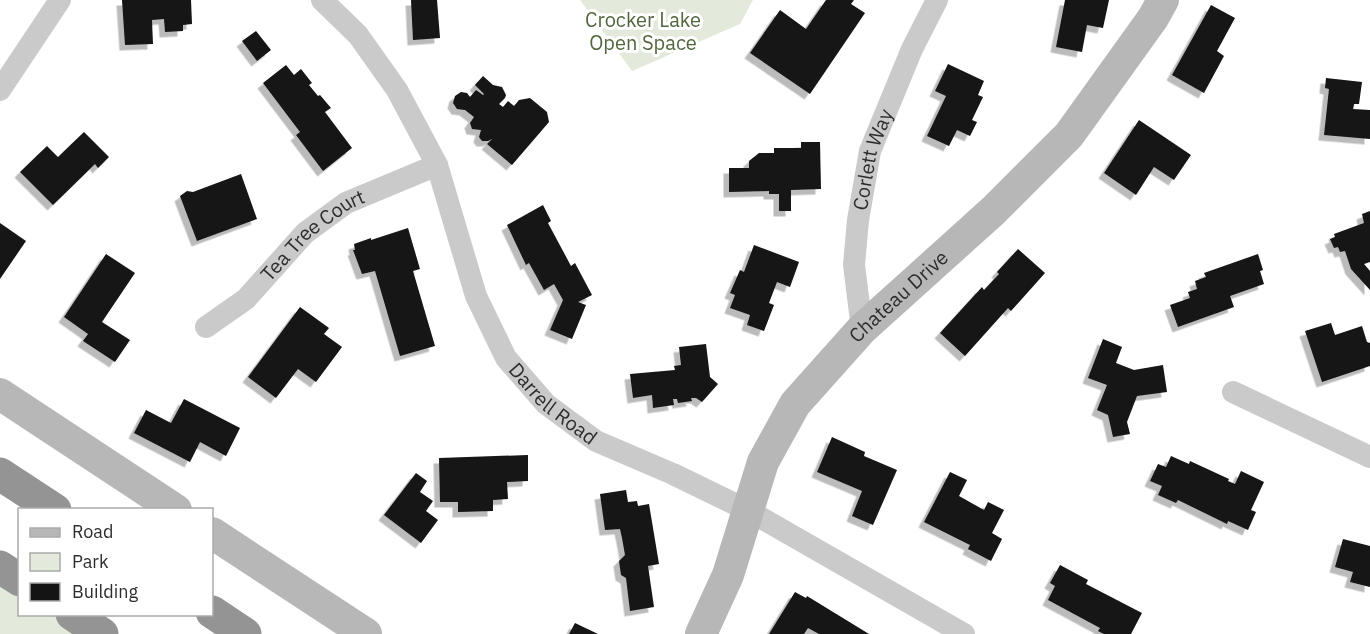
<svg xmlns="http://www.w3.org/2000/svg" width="1370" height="634" font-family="'IBM Plex Sans',sans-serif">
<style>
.green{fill:#e3eadb}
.building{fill:#141414;filter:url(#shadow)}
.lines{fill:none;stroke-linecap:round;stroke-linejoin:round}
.street{stroke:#cacaca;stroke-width:22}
.secondary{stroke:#b7b7b7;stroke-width:32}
.highway{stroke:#949494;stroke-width:33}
.labels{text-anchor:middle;stroke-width:6;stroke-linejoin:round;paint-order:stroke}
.park-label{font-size:20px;fill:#51663d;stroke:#fff}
.street-label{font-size:20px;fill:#2d2d2d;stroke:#fff}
</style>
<defs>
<filter id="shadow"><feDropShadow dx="-5.5" dy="5.5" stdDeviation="0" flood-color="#0004"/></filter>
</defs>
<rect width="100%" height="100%" fill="#fff"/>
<path class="green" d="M580 0H753L740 24 632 71Z
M0 567 19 580 20 614 72 615 102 634H0Z"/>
<path class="building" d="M122 0H191L192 24 183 25V31L165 32 164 19 152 20 153 44 125 45Z
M411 0H437L440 38 413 40Z
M826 0H854L851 4 865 13 810 94 750 53 780 10 806 29Z
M1065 0H1109L1103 28 1087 25 1082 52 1056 47Z
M1211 5 1235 18 1217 51 1224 56 1204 93 1172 75Z
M256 31 271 50 257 61 242 41Z
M948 64 984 81 978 95 983 97 972 120 977 122 970 136 957 130 949 146 927 136 946 96 935 91Z
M286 65 294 75 301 69 312 83 309 85 318 96 320 95 331 108 325 112 352 148 323 171 296 135 300 132 263 83Z
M483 76 493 85 502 87 506 95 505 98 499 104 503 107 508 101 514 106 519 100 530 98 547 112 549 122 512 165 487 144 492 139 488 141H482L479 137 481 130 472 129 470 123 474 117 465 110 457 109 453 103 455 96 461 92 467 93 470 97 476 90 483 95 484 94 475 85Z
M1326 78 1362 82 1359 104H1354L1353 109 1370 110V139L1324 135 1329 89 1325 88Z
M1139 120 1191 155 1174 180 1154 167 1136 195 1104 173Z
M84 132 109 157 98 168 95 164 53 205 20 172 47 146 58 157Z
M801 142H820L821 189 791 190V211H779V194H769V191L729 192V168H749V161L759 153H774V148H801Z
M241 174 257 219 197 241 180 196 187 191 193 192Z
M543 205 551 221 548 223 571 266 575 263 592 295 578 302 586 305 572 339 550 330 563 300 554 284 544 290 529 263 526 265 507 225Z
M1370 211V262L1364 264 1370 271V290L1351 269 1345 251 1340 252 1338 247 1334 248 1330 239 1335 237 1334 234 1364 223 1362 214Z
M0 223 26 241 0 279Z
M408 228 420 269 413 271 435 346 400 356 375 271 362 274 353 250H355L354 244 371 238V240Z
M754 245 799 262 790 287 777 282 769 303 774 305 764 331 747 325 750 315 730 308 735 295 730 293 740 270 744 272Z
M1018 249 1045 273 1011 311 1008 308 965 356 940 333 982 287 984 290 999 274 997 272Z
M106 254 135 273 102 322 130 340 115 362 83 341 88 334 64 317Z
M1258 254 1263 270 1260 271 1264 284 1230 296 1234 307 1178 327 1170 305 1190 298 1188 292 1197 289 1195 281 1206 277 1204 273Z
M300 307 329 328 324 334 342 347 316 382 298 369 276 398 248 377Z
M1331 323 1335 335 1362 326 1367 342 1370 343V366L1322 382 1305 331Z
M1103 339 1122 347 1116 363 1134 370 1163 365 1167 392 1137 396 1127 422 1130 434 1113 437 1108 415 1097 410 1107 385 1088 378Z
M706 344 710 377 718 384 702 402 696 398H691L692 401 678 403 677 399H673L674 405 653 408 652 395 633 398 630 374 675 370 674 366 681 365 679 347Z
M184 399 240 428 226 456 200 442 190 462 134 433 146 410 171 423Z
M832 437 865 452 864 456 897 470 873 525 852 516 862 491 817 472Z
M528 455V481L507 482 508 499 493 500V511L458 512V502H440L439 458Z
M1171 456 1189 464 1190 461 1229 479 1228 481 1235 484 1241 471 1264 482 1251 510 1256 512 1248 530 1228 521 1227 524 1178 500 1176 503 1158 495 1162 486 1150 481 1158 464 1166 467Z
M950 472 967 480 959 496 984 510 988 502 1004 510 992 533 1002 539 991 561 968 549 970 545 924 522Z
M416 473 427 481 420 492 433 501 426 511 438 520 421 543 384 515Z
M626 490 628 502 637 501 638 506 649 504 659 564 648 566 654 607 630 611 626 578 621 575 619 561 625 555 622 538 620 529 605 530 600 494Z
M1343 539 1370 546V587L1350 582 1353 572 1335 567Z
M1060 565 1088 580 1086 584 1142 613 1131 634H1104L1098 631 1100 628 1048 600 1055 586 1050 583Z
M795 592 806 598 807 596 869 634H819L808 628 804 634H769Z
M575 623 598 634H569Z"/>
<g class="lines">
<g class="street">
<path id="s1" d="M322 0 358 35 397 90 437 165 476 296 506 358 546 404 596 441 673 474 749 511 964 634"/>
<path d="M0 90 60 0"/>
<path id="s2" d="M206 327 246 299 305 233 346 203 437 165"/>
<path id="s3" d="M862 329 854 265 858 220 870 151 912 49 937 0"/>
<path d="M1233 392 1370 457"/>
</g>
<g class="secondary">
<path d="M0 394 176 510"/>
<path d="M212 533 366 634"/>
<path id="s4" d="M701 634 728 575 763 462 795 404 862 329 993 211 1069 135 1153 18 1163 0"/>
</g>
<path class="highway" d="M0 474 55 510
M0 567 20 580
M212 612 245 634
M72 614 102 634"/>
</g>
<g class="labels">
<g class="park-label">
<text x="643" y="27">Crocker Lake<tspan x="643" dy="23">Open Space</tspan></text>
</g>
<g class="street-label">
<text dy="7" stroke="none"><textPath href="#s3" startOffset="172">Corlett Way</textPath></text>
<text dy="7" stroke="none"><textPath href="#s2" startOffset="142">Tea Tree Court</textPath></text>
<text dy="7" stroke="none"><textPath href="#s4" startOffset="399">Chateau Drive</textPath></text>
<text dy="7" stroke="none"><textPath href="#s1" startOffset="474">Darrell Road</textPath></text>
</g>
</g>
<rect x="18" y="508" width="195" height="108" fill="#ffffff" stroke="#ababab" stroke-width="1.5"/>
<rect x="30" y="528" width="30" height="9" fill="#b7b7b7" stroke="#ababab" stroke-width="1.5"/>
<text x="72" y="538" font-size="18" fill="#2d2d2d">Road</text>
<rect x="30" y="553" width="30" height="18" fill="#e3eadb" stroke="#ababab" stroke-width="1.5"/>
<text x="72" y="568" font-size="18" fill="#2d2d2d">Park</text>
<rect x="30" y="583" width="30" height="18" fill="#141414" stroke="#ababab" stroke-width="1.5"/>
<text x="72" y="598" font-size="18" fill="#2d2d2d">Building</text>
</svg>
